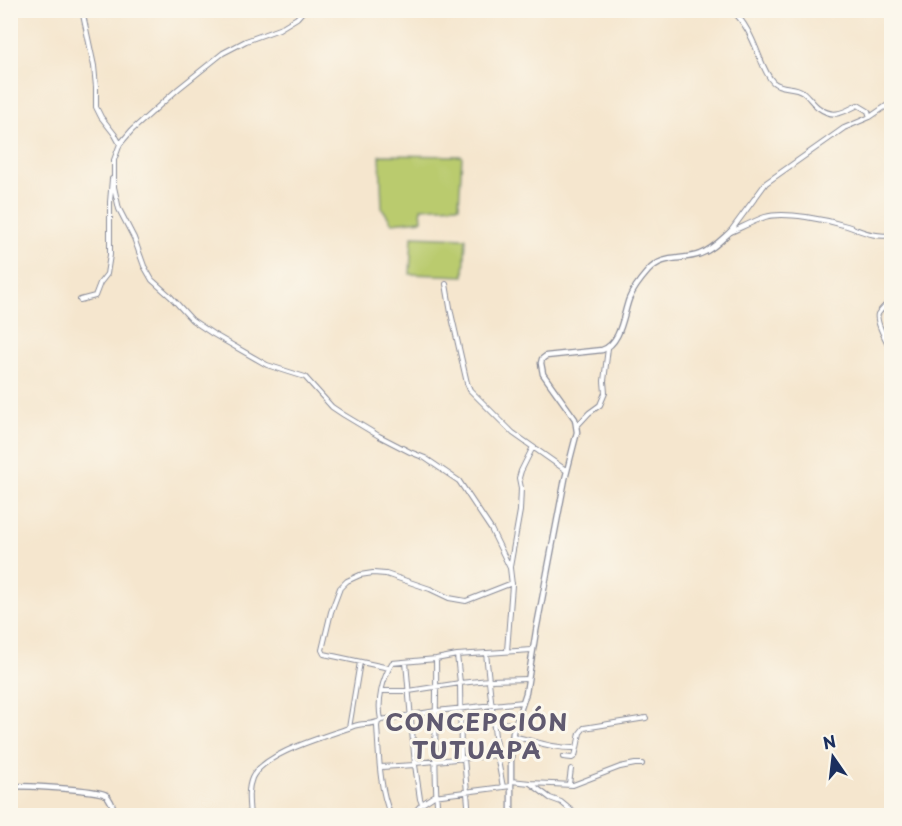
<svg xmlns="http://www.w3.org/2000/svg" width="902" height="826" font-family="'Playpen Sans',sans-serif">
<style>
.green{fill:#bacb6e;stroke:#6a7d66;stroke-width:1.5}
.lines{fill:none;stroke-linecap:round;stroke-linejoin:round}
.minor-casing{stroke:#888a96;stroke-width:6}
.tertiary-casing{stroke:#888a96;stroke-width:7}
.minor{stroke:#fff;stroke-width:4}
.tertiary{stroke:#fff;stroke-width:4.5}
.labels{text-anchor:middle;stroke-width:6;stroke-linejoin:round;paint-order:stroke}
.district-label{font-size:24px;font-weight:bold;letter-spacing:1.5px;fill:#605a70;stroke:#fbf7ec}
</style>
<rect width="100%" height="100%" fill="#fbf7ec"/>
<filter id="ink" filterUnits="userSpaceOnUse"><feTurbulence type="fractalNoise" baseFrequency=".0167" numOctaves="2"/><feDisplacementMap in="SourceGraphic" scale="12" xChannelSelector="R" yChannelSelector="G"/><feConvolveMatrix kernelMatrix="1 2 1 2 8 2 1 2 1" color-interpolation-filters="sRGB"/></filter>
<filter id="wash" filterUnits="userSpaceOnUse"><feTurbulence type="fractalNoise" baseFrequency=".008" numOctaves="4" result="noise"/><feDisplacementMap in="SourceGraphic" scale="24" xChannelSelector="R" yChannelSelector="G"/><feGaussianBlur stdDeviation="1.35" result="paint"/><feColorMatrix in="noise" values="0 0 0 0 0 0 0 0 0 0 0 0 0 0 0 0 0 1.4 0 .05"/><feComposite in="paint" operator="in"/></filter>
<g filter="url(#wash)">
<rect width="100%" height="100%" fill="#f5e6ce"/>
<path class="green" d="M380 155 462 156 459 206 421 208 422 220 392 223 382 208Z
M412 236 466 238 464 276 410 274Z"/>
</g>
<g filter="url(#ink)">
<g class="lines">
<g class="minor-casing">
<path id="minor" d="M82 10 94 66 96 87V107L101 117 115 135 120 144
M304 10 297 18 279 29 246 41 223 53 178 89 132 130 120 144 114 160V187L119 209 134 238 144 266 152 280 171 297 192 320 213 334 267 365 305 377 332 407 344 415 379 436 410 452 425 458 459 481 491 529 510 568 512 585 507 651
M494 10 504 13 510 10
M732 10C745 22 752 38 758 53 762 63 766 75 773 82 782 90 794 85 803 92 809 97 813 104 819 108 834 119 844 112 858 105L868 111 870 117
M730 232 766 183 844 128 870 117 892 102
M731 232C742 227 754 221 765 217 785 211 827 220 847 226 862 231 875 238 892 235
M446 284 451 313 467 383 470 390 513 433 567 471
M892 299C888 303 881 309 878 314 875 322 888 344 892 351
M80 300 95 296 100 283 107 274 110 255V202L112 179
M577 426 589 413 600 405 605 393 604 381 608 348
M510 567 520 511 521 488 519 478 521 471 533 447
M486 653 497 755 503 787
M457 655 460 683 461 759
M436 659C437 707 433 755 437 804
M406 662 415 765 420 799 422 804
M389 668 324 654 322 650 331 612 340 588 347 581 360 575 373 573 386 574 430 589 449 598 466 601 512 583
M382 691H409L460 683 489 680 528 679
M381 720 436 711 523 702
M493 724 516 723
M349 728 360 662
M513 736C534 741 555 749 577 748L580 733 584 728 646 718
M563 757 572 758 575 756 577 748
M464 758 469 816
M381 767 415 765V763L497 755
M511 781 530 783 550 798 561 802 578 816
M530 783 573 785 620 767 635 764H642
M569 784 571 769
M250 816C249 803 247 790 252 778 264 752 328 736 354 726 362 723 370 725 377 722
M391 816C379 788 379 755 377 726L378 722 381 720C377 701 382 680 392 663L436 659 457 655 532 650
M411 816 422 804 434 796 511 786"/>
</g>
<g class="tertiary-casing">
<path id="tertiary" d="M10 786C24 786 97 789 106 795 111 799 114 809 116 816
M511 816V753L513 732 526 693 536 631 565 479 577 432 575 419 543 374 541 363 542 359 546 356 602 350C621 344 623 315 629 299 633 289 641 279 648 271 663 254 681 261 700 254 712 250 721 240 730 232"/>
</g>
<use href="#minor" class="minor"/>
<use href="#tertiary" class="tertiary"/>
</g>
</g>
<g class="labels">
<g class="district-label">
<text x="477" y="731">CONCEPCIÓN<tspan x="477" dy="28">TUTUAPA</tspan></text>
</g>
</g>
<rect width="902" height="826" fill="none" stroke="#fbf7ec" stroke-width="36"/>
<g transform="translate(833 757) rotate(346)" stroke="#fbf7ec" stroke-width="4.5" paint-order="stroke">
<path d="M0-4.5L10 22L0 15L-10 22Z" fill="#1b2f5e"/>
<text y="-9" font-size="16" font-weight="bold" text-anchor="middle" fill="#1b2f5e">N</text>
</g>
</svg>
